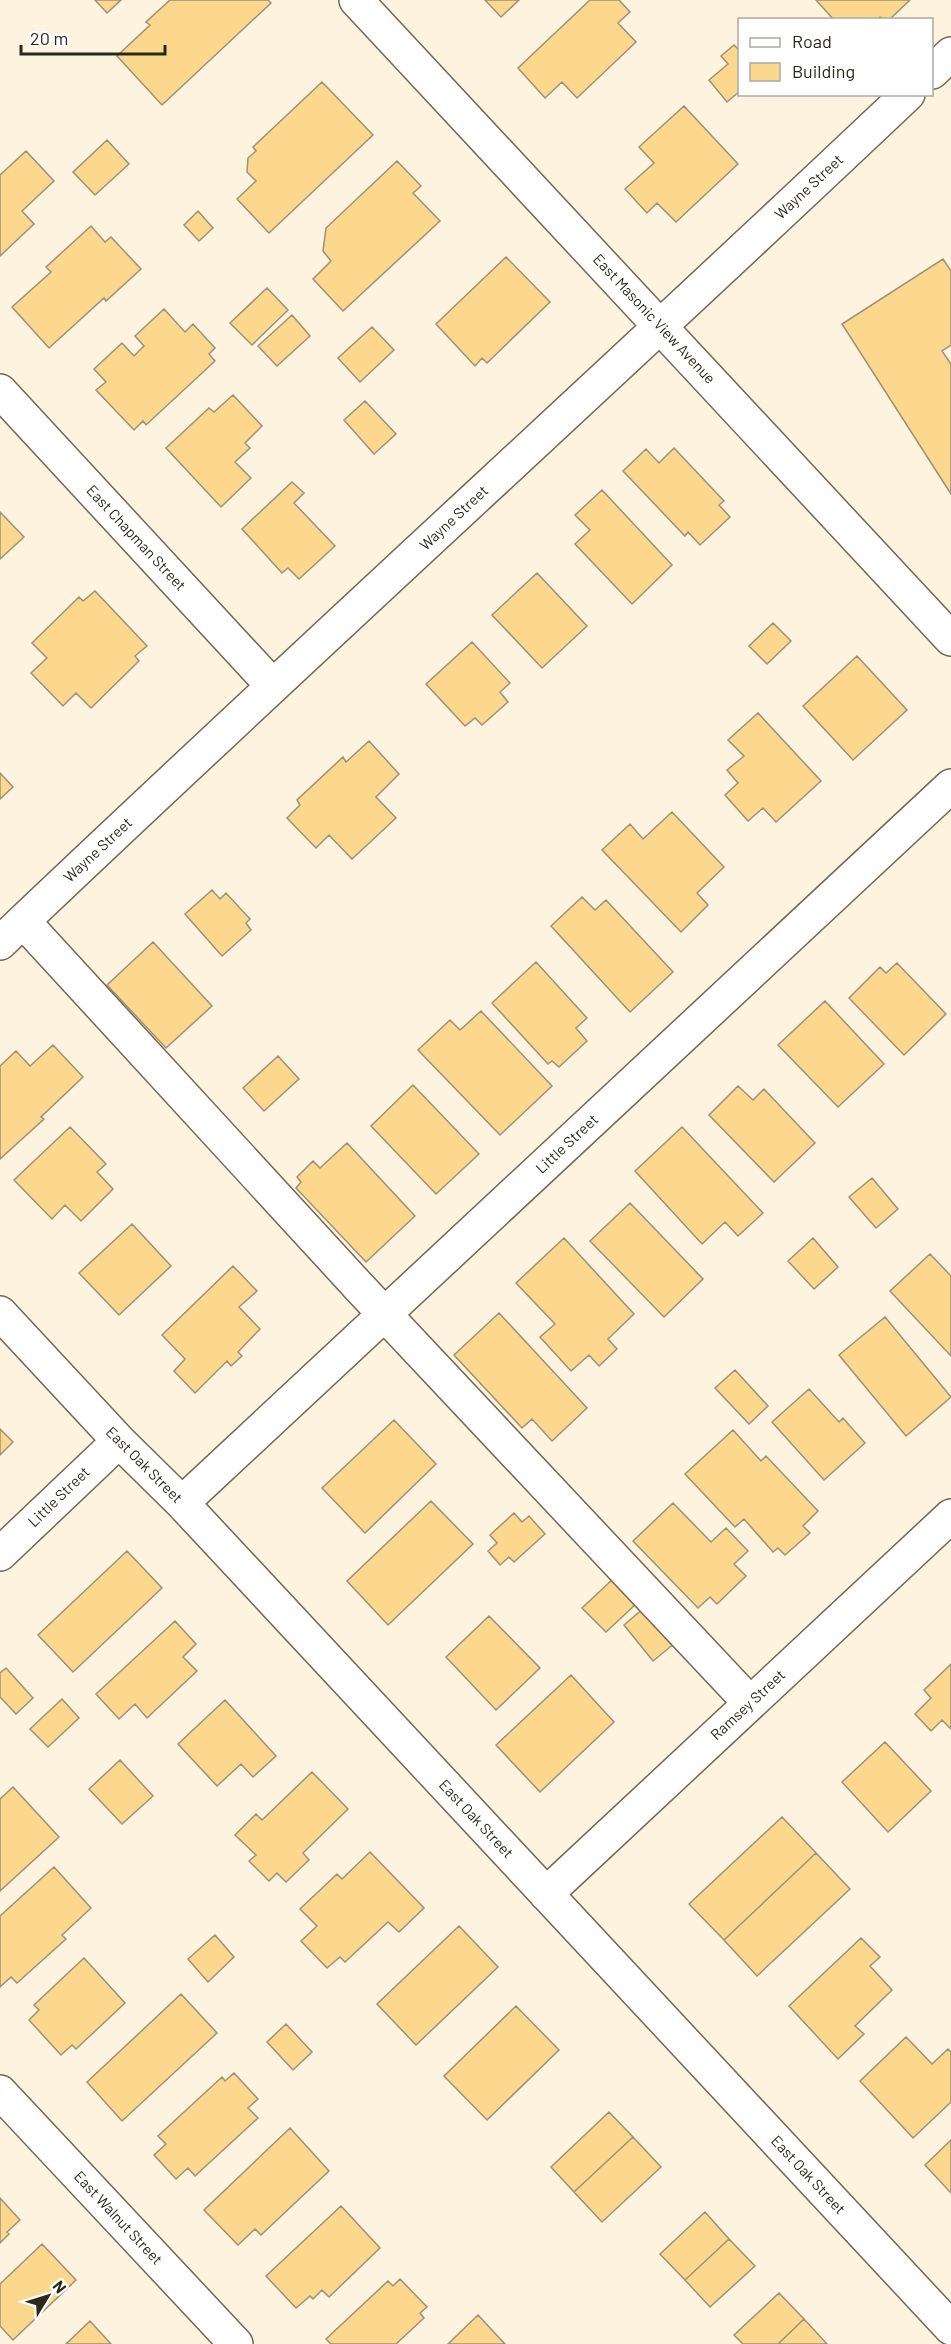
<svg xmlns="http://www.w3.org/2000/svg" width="951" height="2344" font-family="Barlow,sans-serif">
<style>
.building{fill:#fcd88e;stroke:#9c9179;stroke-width:1.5}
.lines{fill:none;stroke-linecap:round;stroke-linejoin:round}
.minor-casing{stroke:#736851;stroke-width:36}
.minor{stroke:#fff;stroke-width:33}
.labels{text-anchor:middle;stroke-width:4.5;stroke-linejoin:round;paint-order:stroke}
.street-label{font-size:15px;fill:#2c271e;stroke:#fff}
</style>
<rect width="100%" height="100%" fill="#fdf3de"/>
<path class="building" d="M95 0H121L107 13Z
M170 0H268L271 3 162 105 117 56 150 25 146 22Z
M485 0H519L501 17Z
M590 0H619L630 12 618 23 636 42 577 98 562 82 545 98 518 68Z
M816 0H910L889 20 880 17 877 20H834Z
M734 45 740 51V91L727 102 709 80 728 64 721 56Z
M322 82 373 135 269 233 237 199 256 181 247 172 248 158 256 151 253 147Z
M684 106 738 164 676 222 657 203 647 213 625 189 654 163 639 147Z
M107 140 129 164 95 195 73 172Z
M26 151 54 181 22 211 34 224 0 256V175Z
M397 161 421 186 413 193 440 221 343 311 313 279 331 261 323 251 326 228Z
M198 211 213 228 199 241 184 225Z
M91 226 105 242 111 237 141 269 106 301 104 298 49 348 12 307 51 272 46 267Z
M506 257 550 302 487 363 482 358 475 366 436 324Z
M943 259 951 271V345L942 351 951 364V494L842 324Z
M267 288 288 310 252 345 230 323Z
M164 309 185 332 193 324 215 348 209 354 215 361 146 425 143 421 134 430 96 390 106 382 94 369 122 343 134 356 144 346 135 336Z
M292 315 310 336 277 366 258 346Z
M372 327 394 350 360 382 338 358Z
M233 395 262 426 245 443 250 448 235 462 251 478 221 507 166 448 209 408 214 412Z
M365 401 396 434 374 454 344 420Z
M674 448 724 501 719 505 730 517 700 545 688 532 685 536 623 471 646 449 659 463Z
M292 482 304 493 294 503 335 546 299 579 288 568 282 573 242 529Z
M602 490 672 565 632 604 575 544 590 530 575 515Z
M0 512 24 537 0 559Z
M537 573 587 626 542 668 492 615Z
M95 591 147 646 135 656 139 661 91 708 76 693 63 706 31 673 47 658 32 643 79 597 83 601Z
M773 623 791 641 767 664 749 646Z
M472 642 510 683 500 692 508 702 482 725 475 718 465 726 426 684Z
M857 656 907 710 853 760 803 706Z
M758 713 821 781 776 822 763 808 748 821 725 795 738 783 727 770 744 756 728 740Z
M369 741 399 774 376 797 396 818 352 859 329 835 316 848 287 818 300 805 297 800 343 757 346 762Z
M0 773 13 787 0 799Z
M672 812 724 867 697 893 708 905 681 932 602 850 630 824 643 839Z
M212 890 220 899 226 893 250 919 246 923 251 930 222 956 185 914Z
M582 897 595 910 606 900 673 972 630 1012 551 926Z
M153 942 212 1006 166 1048 107 985Z
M536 962 587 1018 576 1028 587 1041 559 1067 552 1061 548 1064 492 1003Z
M897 963 946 1014 904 1055 849 998 880 967 886 973Z
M825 1001 884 1064 838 1107 778 1045Z
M481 1011 552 1086 500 1135 418 1050 450 1020 460 1030Z
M53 1045 83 1077 41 1117 44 1119 0 1159V1066L16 1051 30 1066Z
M278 1056 299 1079 264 1111 243 1088Z
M413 1085 479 1154 436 1194 371 1126Z
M738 1086 753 1100 764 1089 815 1143 774 1182 709 1115Z
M70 1127 106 1164 97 1172 113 1189 81 1221 65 1205 52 1219 14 1180Z
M682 1127 763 1213 738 1236 725 1222 702 1244 635 1171Z
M347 1143 415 1216 366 1262 296 1188 301 1182 297 1177 313 1161 320 1168Z
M872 1178 898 1209 876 1228 849 1197Z
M630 1203 703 1279 664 1317 590 1241Z
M132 1224 171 1266 119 1315 79 1273Z
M564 1238 634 1314 608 1339 617 1349 599 1366 589 1355 571 1371 540 1337 555 1324 516 1283Z
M813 1238 838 1267 814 1289 788 1261Z
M930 1254 951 1276V1356L890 1291Z
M233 1266 257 1291 239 1307 260 1329 238 1352 242 1356 231 1366 227 1361 195 1393 174 1371 185 1359 162 1335Z
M499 1313 587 1408 552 1441 532 1419 522 1428 454 1355Z
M885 1317 951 1397 906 1436 839 1355Z
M735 1370 768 1406 749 1424 715 1388Z
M809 1389 839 1422 843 1418 865 1443 824 1480 772 1422Z
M394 1420 436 1464 365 1533 322 1488Z
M0 1429 13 1442 0 1455Z
M733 1430 761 1461 766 1456 818 1511 803 1526 810 1533 785 1555 778 1548 773 1552 744 1519 735 1527 685 1474Z
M431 1501 473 1544 388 1625 347 1581Z
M673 1503 711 1542 726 1528 748 1551 734 1564 746 1576 717 1604 710 1597 698 1608 633 1541Z
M514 1513 522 1522 529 1516 545 1534 514 1562 509 1557 500 1565 488 1551 497 1543 490 1535Z
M127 1551 162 1588 73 1672 38 1635Z
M614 1578 637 1603 606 1632 582 1608Z
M645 1607 675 1643 653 1661 624 1625Z
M489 1616 540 1668 496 1710 446 1657Z
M175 1621 196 1644 183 1657 197 1671 147 1718 135 1704 119 1719 96 1694Z
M951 1664V1729L942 1720 931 1731 915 1714 931 1698 924 1690Z
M6 1668 33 1698 16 1714 0 1697V1673Z
M571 1675 614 1722 540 1792 496 1745Z
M62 1699 79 1718 48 1747 30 1729Z
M225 1700 276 1756 253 1777 241 1764 217 1786 178 1744Z
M885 1742 931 1791 888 1832 842 1782Z
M120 1760 153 1796 122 1824 89 1789Z
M312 1772 348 1809 303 1853 309 1860 286 1882 277 1873 269 1881 249 1861 256 1855 235 1835 256 1814 262 1820Z
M13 1787 59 1837 0 1891V1799Z
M782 1817 816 1853 724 1940 689 1904Z
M370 1852 424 1908 399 1932 388 1922 345 1962 340 1957 327 1968 301 1941 317 1926 300 1909 337 1874 342 1879Z
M816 1853 850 1889 757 1976 724 1940Z
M54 1867 91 1908 62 1935 66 1939 17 1983 11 1977 0 1987V1916Z
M459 1926 498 1967 416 2045 377 2004Z
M215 1935 234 1957 208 1982 188 1959Z
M861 1938 880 1957 870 1966 892 1990 855 2026 864 2034 838 2059 789 2006Z
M84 1958 125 2003 76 2049 72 2045 61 2055 29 2020 39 2010 34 2005Z
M181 1994 217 2033 122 2121 87 2082Z
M516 2006 559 2050 487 2120 444 2076Z
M286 2024 312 2052 293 2070 267 2042Z
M906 2037 932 2064 948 2049 951 2052V2102L913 2138 860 2081Z
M234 2073 258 2099 248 2108 258 2118 195 2176 188 2168 176 2179 154 2155 166 2144 158 2136 222 2077 225 2081Z
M609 2112 633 2137 574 2192 551 2167Z
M290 2128 329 2171 261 2235 255 2229 238 2245 204 2210Z
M633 2137 661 2167 602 2222 574 2192Z
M951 2140V2193L925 2165Z
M0 2198 20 2220 7 2232 9 2234 0 2243Z
M341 2206 380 2248 329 2297 322 2290 313 2299 310 2296 296 2308 266 2276Z
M705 2212 729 2239 685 2280 660 2254Z
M729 2239 755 2266 710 2307 685 2280Z
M42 2244 76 2280 13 2340 0 2326V2284Z
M400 2279 427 2307 420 2313 424 2318 396 2344H331L326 2339 388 2281 393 2286Z
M779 2293 804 2319 778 2344H743L734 2335Z
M478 2315 505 2344H448Z
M804 2319 827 2344H778Z
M90 2321 111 2344H66Z"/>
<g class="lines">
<g class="minor-casing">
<path id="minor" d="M356 0 951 639
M932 72 951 54
M0 391 272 685
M23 921 360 1288 750 1703
M0 943C300 657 607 379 908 94
M0 1313 119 1441 182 1503 951 2328
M182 1503 951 786
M0 1554 119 1441
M546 1894 951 1516
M0 2092 236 2344"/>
</g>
<use href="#minor" class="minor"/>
</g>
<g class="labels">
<g class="street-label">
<text transform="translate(809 187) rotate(-43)" y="5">Wayne Street</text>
<text transform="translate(654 319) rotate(47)" y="5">East Masonic View Avenue</text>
<text transform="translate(454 518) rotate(-43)" y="5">Wayne Street</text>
<text transform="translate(136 538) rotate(47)" y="5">East Chapman Street</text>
<text transform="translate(98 850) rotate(-43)" y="5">Wayne Street</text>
<text transform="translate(567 1144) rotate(-43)" y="5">Little Street</text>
<text transform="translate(144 1465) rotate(45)" y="5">East Oak Street</text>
<text transform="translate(59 1497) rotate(-44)" y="5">Little Street</text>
<text transform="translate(748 1705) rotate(-43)" y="5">Ramsey Street</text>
<text transform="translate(476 1819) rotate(47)" y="5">East Oak Street</text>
<text transform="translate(808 2175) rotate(47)" y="5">East Oak Street</text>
<text transform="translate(118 2218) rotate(47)" y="5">East Walnut Street</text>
</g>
</g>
<rect x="738" y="18" width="195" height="78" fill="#ffffff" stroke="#aba9a5" stroke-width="1.5"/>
<rect x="750" y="38" width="30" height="9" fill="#ffffff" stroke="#aba9a5" stroke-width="1.5"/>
<text x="792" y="48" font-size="18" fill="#2c271e">Road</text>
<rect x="750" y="63" width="30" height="18" fill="#fcd88e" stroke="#aba9a5" stroke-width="1.5"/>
<text x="792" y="78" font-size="18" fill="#2c271e">Building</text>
<g transform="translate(48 2296) rotate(52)" stroke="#ffffff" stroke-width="4.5" paint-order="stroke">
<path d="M0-4.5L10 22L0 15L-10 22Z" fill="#2c271e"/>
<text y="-9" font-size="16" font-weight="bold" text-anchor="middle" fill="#2c271e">N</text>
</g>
<path d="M21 45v9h144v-9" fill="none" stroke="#2c271e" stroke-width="3"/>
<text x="30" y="45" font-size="18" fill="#2c271e" stroke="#ffffff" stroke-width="4.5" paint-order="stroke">20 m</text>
</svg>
